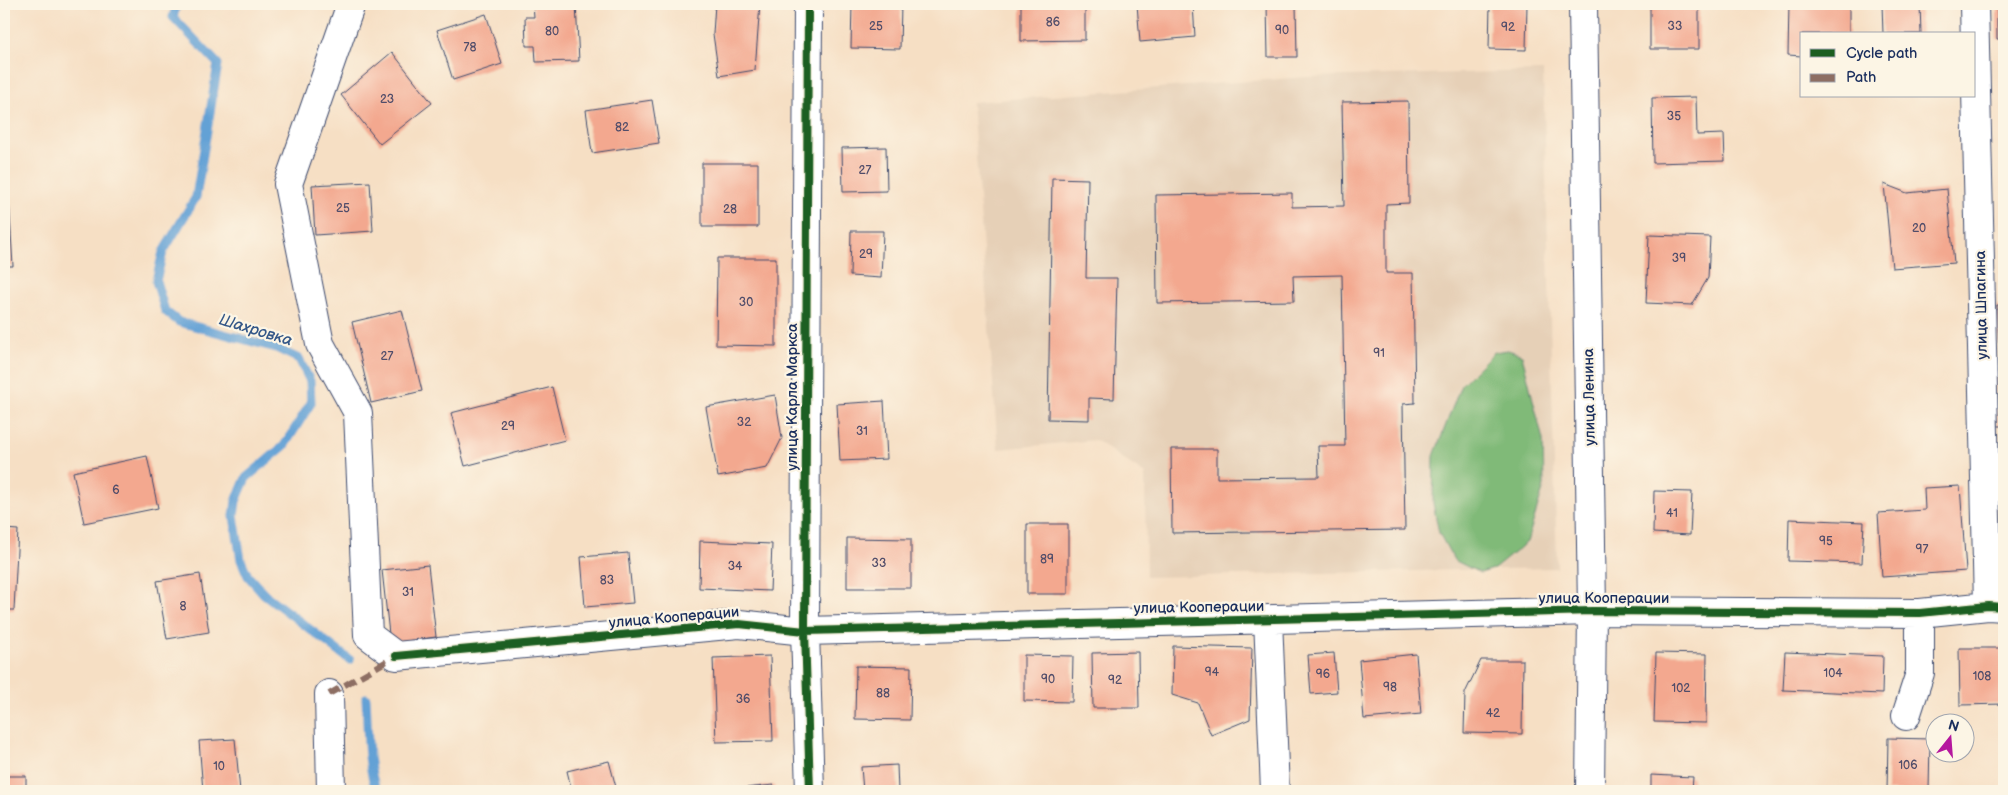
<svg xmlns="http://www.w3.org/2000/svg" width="2008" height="795" font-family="'Balsamiq Sans',sans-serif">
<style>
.built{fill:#e6d0b7}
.forest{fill:#80ba78;stroke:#4e746b}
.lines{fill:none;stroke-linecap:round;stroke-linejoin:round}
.stream{stroke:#63a1d5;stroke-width:9}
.building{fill:#f3a88f}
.minor-casing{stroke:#3c496d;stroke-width:30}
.minor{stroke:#fff;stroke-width:28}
.quiet{stroke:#8d6e63;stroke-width:6;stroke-dasharray:12 6;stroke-linecap:butt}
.cycleway-casing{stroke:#fcf5e5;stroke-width:11}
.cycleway{stroke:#1b5e20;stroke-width:8}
.labels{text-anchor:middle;stroke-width:4.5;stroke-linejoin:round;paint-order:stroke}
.number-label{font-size:12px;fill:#514d6a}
.street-label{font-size:15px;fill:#1b2f5e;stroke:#fcf5e5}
.water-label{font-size:16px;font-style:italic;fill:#345788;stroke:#fcf5e5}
</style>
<rect width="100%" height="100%" fill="#fcf5e5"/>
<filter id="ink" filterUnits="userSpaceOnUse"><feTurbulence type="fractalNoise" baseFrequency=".02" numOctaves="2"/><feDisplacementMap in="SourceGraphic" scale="10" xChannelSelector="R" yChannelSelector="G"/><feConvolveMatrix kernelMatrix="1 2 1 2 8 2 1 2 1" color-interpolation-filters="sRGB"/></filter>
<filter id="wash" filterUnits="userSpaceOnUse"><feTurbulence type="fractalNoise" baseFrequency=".0096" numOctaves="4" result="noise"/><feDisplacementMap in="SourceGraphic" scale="20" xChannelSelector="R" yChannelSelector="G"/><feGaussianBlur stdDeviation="1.12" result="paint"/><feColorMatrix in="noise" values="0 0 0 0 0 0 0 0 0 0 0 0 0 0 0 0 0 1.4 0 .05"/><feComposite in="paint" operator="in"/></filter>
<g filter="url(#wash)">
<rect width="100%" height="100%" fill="#f6dfc4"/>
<path class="built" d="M1543 71 1557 568 1146 577 1145 474 1095 440 998 449 972 102 1307 77Z"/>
<path class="forest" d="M1508 350 1522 355 1543 440 1544 486 1527 542 1494 569 1480 573 1454 560 1439 533 1433 503 1434 456 1461 385 1494 352Z"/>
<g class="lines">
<path class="stream" d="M177 4 173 17 218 64 196 197 163 252 156 281 165 311 179 322 276 348 299 359 310 381 311 403 284 446 246 478 236 501 234 516 241 560 248 576 264 594 350 660
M366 698C368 726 366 766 377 791"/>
</g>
<g id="blocks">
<path class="building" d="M533 4H576L579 61 536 62 535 46H526L525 17H534Z
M715 4H760L755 70 719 76 713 34Z
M852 4H901L900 49 851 48Z
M1021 4H1085V40L1021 41Z
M1137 4H1193L1195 37 1140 42Z
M1267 4H1296L1297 57H1268Z
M1490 4H1527L1526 50 1489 49Z
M1650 4H1699V49H1650Z
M1789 4H1849V34H1802V56L1788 55Z
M1882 4H1920L1921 34H1883Z
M1997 4H2004V39H1997Z
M486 14 502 64 453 80 437 30Z
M392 52 432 103 380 144 341 95Z
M1696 97 1697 135 1724 134 1725 161 1653 163 1652 98Z
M652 100 659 143 592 153 586 110Z
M1408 101 1409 203 1386 204V273H1413L1415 403 1403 404 1405 530 1172 533 1171 449H1217V478L1319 477 1318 446H1345L1342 275 1293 276 1294 301 1157 303 1156 195 1292 193V207L1344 206 1342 102Z
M886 147 887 191 843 192 842 148Z
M702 163H758V227H702Z
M1052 178 1088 179 1086 278H1117L1114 399 1089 398V420L1048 419Z
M8 181 13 266H4V182Z
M370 182 373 231 315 235 312 185Z
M1884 184 1907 193 1947 189 1954 263 1892 268Z
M851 231H883L881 278 850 276Z
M1649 235 1710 237 1708 278 1692 305 1646 303Z
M717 258H776V346L716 345Z
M1997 305H2004V342H1999Z
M402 310 422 391 371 403 352 322Z
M1996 372H2004V426H1998Z
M4 379H8L5 429H4Z
M552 387 565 440 465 466 451 413Z
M775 395 782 438 767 468 718 477 706 407Z
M884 401 887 459 840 461 837 404Z
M147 456 158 508 84 523 73 472Z
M1960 486 1966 571 1882 577 1878 513 1925 510 1924 488Z
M1654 491 1692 492 1690 535 1653 533Z
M1999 503H2004V573H2001Z
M1789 519 1864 522 1862 563 1788 561Z
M1027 524H1068V594H1027Z
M4 529 18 530 14 610H4Z
M847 538 911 539V588H847Z
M700 541 772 544 770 591 699 588Z
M628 553 633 603 585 607 581 557Z
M428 565 436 637 390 643 382 570Z
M200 574 209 632 167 639 157 581Z
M1173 646 1252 648 1250 719 1211 735 1198 703 1172 695Z
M1959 648H2004V704L1960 705Z
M1138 652 1139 708H1093L1092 653Z
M1785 652 1883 656 1882 694 1783 690Z
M1334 653 1337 692 1311 694 1308 655Z
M1656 653 1707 654 1706 723 1654 722Z
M1416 654 1421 714 1364 719 1359 660Z
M1024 655 1073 656 1072 702 1024 701Z
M770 656 773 741 716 742 713 658Z
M1481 660H1523L1522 734 1464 733 1465 693Z
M856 666 911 667 910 720 855 719Z
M1888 738 1930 739 1929 791H1887Z
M235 739 240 791H203L199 741Z
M609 761 617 791H572L567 771Z
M897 765 898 791H863L861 767Z
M1651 775 1693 777 1692 791H1651Z
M4 776H26V791H4Z
M774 785 775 791H725V790Z"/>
</g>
</g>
<g filter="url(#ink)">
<use href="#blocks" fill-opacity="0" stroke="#3c496d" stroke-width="1"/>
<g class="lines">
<g class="minor-casing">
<path id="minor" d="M351 4 288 184 320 344 358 413 368 635 396 656 739 624 805 631 1592 611 1920 613 1988 606 2004 607
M808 4 805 631 810 791
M1583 4 1592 611 1590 791
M1974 4 1988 606
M1268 619 1275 791
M329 694 331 791
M1906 716 1920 673V613"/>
</g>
<use href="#minor" class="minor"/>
<path class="quiet" d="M329 694 396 656"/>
<g class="cycleway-casing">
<path id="cycleway" d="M808 4 805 631 810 791
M396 656 739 624 805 631 1592 611 1920 613 1988 606 2004 607"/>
</g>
<use href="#cycleway" class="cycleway"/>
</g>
</g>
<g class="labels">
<g class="number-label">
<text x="1053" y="26">86</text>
<text x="876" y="30">25</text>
<text x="1675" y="30">33</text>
<text x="1508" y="31">92</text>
<text x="1282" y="34">90</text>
<text x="552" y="35">80</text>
<text x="470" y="51">78</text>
<text x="387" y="103">23</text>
<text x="1674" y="120">35</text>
<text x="622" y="131">82</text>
<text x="865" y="174">27</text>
<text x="343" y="212">25</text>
<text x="730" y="213">28</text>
<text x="1919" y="232">20</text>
<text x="866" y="258">29</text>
<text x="1679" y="262">39</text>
<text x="746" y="306">30</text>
<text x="1379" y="357">91</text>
<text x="387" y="360">27</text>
<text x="744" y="426">32</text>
<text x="508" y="430">29</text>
<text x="862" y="435">31</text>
<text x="116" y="494">6</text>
<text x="1672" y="517">41</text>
<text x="1826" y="545">95</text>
<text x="1922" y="553">97</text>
<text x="1047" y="563">89</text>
<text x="879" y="567">33</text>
<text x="735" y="570">34</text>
<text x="607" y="584">83</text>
<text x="408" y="596">31</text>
<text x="183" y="610">8</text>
<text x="1212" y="676">94</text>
<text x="1833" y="677">104</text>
<text x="1323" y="678">96</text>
<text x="1982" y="680">108</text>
<text x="1048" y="683">90</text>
<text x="1115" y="684">92</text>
<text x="1390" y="691">98</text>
<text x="1681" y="692">102</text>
<text x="883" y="697">88</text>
<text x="743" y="703">36</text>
<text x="1493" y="717">42</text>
<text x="1908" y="769">106</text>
<text x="219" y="770">10</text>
</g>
<g class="street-label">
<text transform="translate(1981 305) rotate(-91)" y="5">улица Шпагина</text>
<text transform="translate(792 397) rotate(-90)" y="5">улица Карла Маркса</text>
<text transform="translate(1589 397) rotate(-91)" y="5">улица Ленина</text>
<text x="1604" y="603">улица Кооперации</text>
<text transform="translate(1199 607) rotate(-1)" y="5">улица Кооперации</text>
<text transform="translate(674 617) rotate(-5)" y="5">улица Кооперации</text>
</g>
<g class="water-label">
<text transform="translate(256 329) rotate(17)" y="6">Шахровка</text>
</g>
</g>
<rect width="2008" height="795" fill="none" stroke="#fcf5e5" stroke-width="20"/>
<rect x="1800" y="32" width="175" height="65" fill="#fcf5e5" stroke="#a2a6af"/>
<rect x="1810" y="49" width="25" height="8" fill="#1b5e20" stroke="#a2a6af"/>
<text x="1846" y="58" font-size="15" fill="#1b2f5e">Cycle path</text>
<rect x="1810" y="74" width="25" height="8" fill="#8d6e63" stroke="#a2a6af"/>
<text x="1846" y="82" font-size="15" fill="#1b2f5e">Path</text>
<g transform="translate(1950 738) rotate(17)"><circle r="24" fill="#fcf5e5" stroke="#a2a6af"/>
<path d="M0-4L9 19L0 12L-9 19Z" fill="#b5179e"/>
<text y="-8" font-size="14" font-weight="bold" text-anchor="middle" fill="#1b2f5e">N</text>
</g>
</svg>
